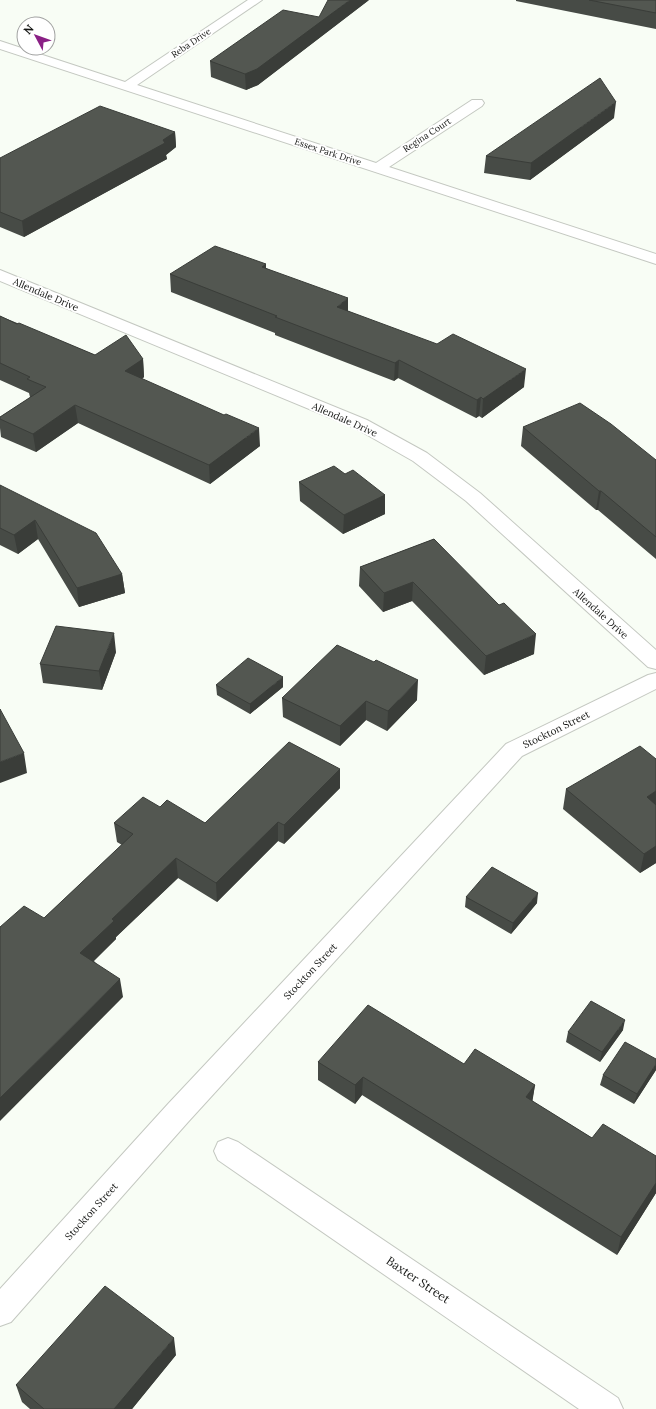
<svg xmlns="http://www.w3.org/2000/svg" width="656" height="1409" font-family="Lora,serif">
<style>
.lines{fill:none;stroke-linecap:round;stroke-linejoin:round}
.minor-casing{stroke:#c4c8c1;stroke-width:2}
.minor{fill:#fff;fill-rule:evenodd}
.wall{fill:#474b46}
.shaded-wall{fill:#3a3d39}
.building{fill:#535751;stroke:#3a3d39}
.labels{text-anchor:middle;stroke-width:4;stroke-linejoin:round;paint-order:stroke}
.far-street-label{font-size:9px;fill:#151614;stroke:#fff}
.street-label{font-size:10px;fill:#151614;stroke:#fff}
.near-street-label{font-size:12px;fill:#151614;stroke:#fff}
</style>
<rect width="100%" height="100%" fill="#f8fdf5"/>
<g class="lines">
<g class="minor-casing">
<path id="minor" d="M248 0H262L137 85 376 163 472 100H482L484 103 482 106 389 167 656 254V264L0 49V41L125 82Z
M0 270 367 420 427 453 480 493 656 650V669L648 667 466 501 413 461 355 428 0 281Z
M656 673V689L522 756 188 1122 11 1322 0 1326V1289L168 1104 506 744 648 675Z
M228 1138 238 1142 618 1398 623 1409H579L218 1160 214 1151 218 1142Z"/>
</g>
<use href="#minor" class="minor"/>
</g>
<path class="wall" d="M369 0 258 85 246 90 211 77 210 61 319 17Z
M516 0H656V29L516 1Z
M614 118 530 180 484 173 486 156Z
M175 132 176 147 166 155 167 159 24 237 0 227V158Z
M266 264V268L348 311 524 387 482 418 479 416 476 418 398 378 394 381 275 335V333L171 292 170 274Z
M0 316 95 355 143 359 144 377 142 379 260 446 210 484 78 423 36 452 1 437 0 428V417L31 397H30L29 393 0 380Z
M523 427 656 460V559L598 510H596L521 446Z
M345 474 385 495V514L343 534 300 501 299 482Z
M0 485 122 574 125 593 79 607 38 539 18 554 0 545Z
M434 539 534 654 484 675 412 601 383 612 359 586 360 567Z
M116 652 102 690 43 683 40 664Z
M216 685 283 687 250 714 217 695Z
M282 698 417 700 387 731 366 720 340 746 283 717Z
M656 759V863L640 873 563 809 566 789Z
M340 769V788L284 844 278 841 217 902 178 878 116 937V939L94 961 123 997 44 918 122 845 117 842 114 823 160 807 205 823Z
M466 897 537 903 511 934 465 907Z
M623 1030 600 1062 566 1042 568 1032Z
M318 1062 464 1064 535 1085 532 1101 592 1138 656 1156V1193L617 1255 362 1095 355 1104 318 1080Z
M656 1070 634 1104 600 1085 603 1075Z
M176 1355 132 1409H30L22 1402 16 1385Z"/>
<path class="shaded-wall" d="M350 0H369L258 85 246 90 245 74Z
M616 102 614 118 530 180 531 163Z
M175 132 176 147 166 155 167 159 24 237 22 221 163 140Z
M266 264V282L262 267Z
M348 298V316L337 307Z
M143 359 144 377 127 389 125 371Z
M399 360 398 378 394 381 395 363Z
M526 369 524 387 482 418 483 399Z
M481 397 479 416 476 418 477 400Z
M75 405 78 423 36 452 33 434Z
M259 428 260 446 210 484 209 465Z
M599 491H601L598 510H596Z
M385 495V514L343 534 344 515Z
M35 520 38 539 18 554 14 535Z
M122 574 125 593 79 607 77 588Z
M413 582 412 601 383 612 384 593Z
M114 633 116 652 102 690 99 671Z
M536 634 534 654 484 675 486 656Z
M283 677V687L250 714V704Z
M418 680 417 700 387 731 388 711Z
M366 701V720L340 746V726Z
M24 753 27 773 0 783V762Z
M340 769V788L284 844V825Z
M656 791V808L647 797Z
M278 822V841L217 902 216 883Z
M656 846V863L640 873 644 854Z
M176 858 178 878 116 937V939L83 971 80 953 112 919Z
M538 893 537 903 511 934 513 923Z
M120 979 123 997 0 1121V1098Z
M625 1020 623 1030 600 1062 602 1052Z
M656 1064V1070L634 1104 637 1094Z
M363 1077 362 1095 355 1104V1085Z
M535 1085 532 1104 526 1097Z
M656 1183V1193L617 1255 621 1237Z
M174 1338 176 1355 132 1409H114Z"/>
<path class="building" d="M328 0H350L257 69 245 74 210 61 283 10 319 17Z
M589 0H656V13Z
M600 78 616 102 531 163 486 156Z
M100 106 175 132 163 140 165 143 22 221 0 212V158Z
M215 246 266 264 262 267 348 298 337 307 437 344 453 334 526 369 483 399 481 397 477 400 399 360 395 363 275 317 277 316 170 274Z
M0 316 17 324 19 323 95 355 126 335 143 359 125 371 224 415 226 414 259 428 209 465 75 405 33 434 0 419V417L46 387 27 379 30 377 0 363Z
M580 403 611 424 656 460V537L601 491H599L523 427Z
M334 466 345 474 353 470 385 495 344 515 299 482Z
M0 485 96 533 122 574 77 588 35 520 14 535 0 528Z
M434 539 499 605 504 603 536 634 486 656 413 582 384 593 360 567Z
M56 626 114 633 99 671 40 664Z
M337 645 374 662 376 660 418 680 388 711 366 701 340 726 282 698Z
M248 658 283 677 250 704 216 685Z
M0 709 24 753 0 762Z
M289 742 340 769 284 825 278 822 216 883 176 858 112 919 114 921 80 953 120 979 0 1098V927L24 906 44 918 133 834 114 823 143 797 160 807 167 800 205 823Z
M640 746 656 759V791L647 797 656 805V846L644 854 566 789Z
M492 867 538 893 513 923 466 897Z
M591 1001 625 1020 602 1052 568 1032Z
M368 1005 464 1064 475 1049 535 1085 526 1097 592 1138 603 1124 656 1156V1183L621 1237 363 1077 355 1085 318 1062Z
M625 1042 656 1059V1064L637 1094 603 1075Z
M105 1286 174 1338 114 1409H44L16 1385Z"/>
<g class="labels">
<g class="far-street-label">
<text transform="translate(191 43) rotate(-34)" y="3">Reba Drive</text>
<text transform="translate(427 135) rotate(-33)" y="3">Regina Court</text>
<text transform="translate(328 152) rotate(18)" y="3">Essex Park Drive</text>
</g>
<g class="street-label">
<text transform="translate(46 294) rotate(23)" y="4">Allendale Drive</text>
<text transform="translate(345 419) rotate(24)" y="4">Allendale Drive</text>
<text transform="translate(601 613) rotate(42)" y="4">Allendale Drive</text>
<text transform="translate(556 729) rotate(-26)" y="4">Stockton Street</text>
<text transform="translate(310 971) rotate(-47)" y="4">Stockton Street</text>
<text transform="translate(91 1211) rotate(-48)" y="4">Stockton Street</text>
</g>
<g class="near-street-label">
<text transform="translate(418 1280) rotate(34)" y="4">Baxter Street</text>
</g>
</g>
<g transform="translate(36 36) rotate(311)"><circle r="19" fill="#ffffff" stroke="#a1a2a1"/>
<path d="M0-3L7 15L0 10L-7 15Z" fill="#8a2085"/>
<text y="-6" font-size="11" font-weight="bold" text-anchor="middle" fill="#151614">N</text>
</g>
</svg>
